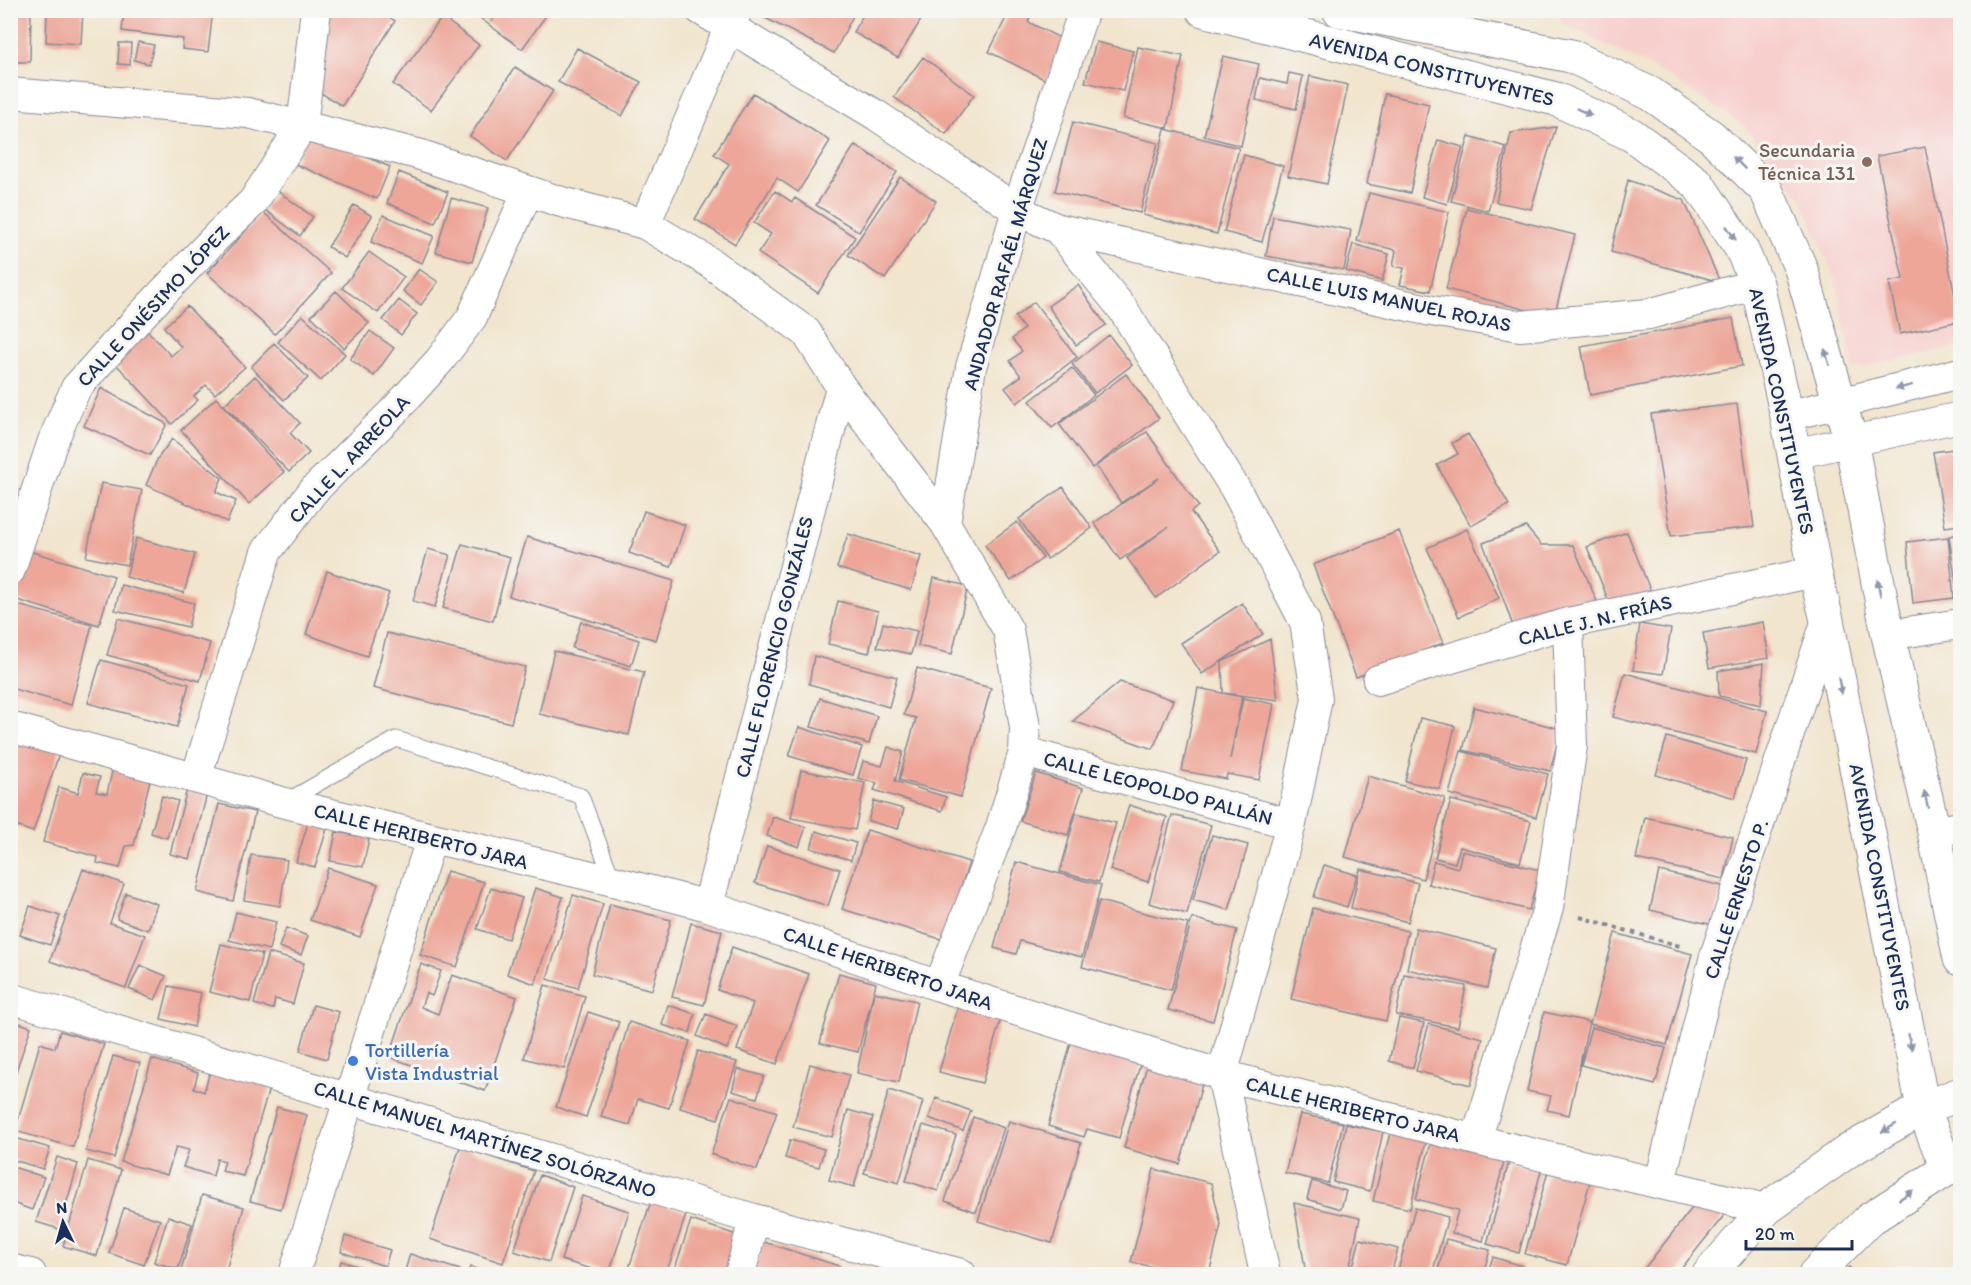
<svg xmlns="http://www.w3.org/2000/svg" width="1971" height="1285" font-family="Itim,sans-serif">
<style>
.built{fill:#f7d0ce}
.building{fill:#eda698}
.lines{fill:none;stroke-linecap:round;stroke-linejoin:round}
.service-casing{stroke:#868a96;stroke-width:17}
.minor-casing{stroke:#868a96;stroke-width:32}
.tertiary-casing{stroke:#868a96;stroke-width:35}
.path{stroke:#868a96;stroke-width:4;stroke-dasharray:4.5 4.5;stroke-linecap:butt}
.service{stroke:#fff;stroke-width:15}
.minor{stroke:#fff;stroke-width:30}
.tertiary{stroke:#fff;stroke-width:33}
.oneway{fill:#8d97ae}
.education-dot{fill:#8d6e63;stroke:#f6f6f2;stroke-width:2}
.shop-dot{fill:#3f7fe0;stroke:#f6f6f2;stroke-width:2}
.labels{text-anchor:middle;stroke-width:6;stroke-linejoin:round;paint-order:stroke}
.street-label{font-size:20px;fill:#1b2f5e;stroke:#f6f6f2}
.education-label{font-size:20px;fill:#785e54;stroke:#f6f6f2;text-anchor:end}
.shop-label{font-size:20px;fill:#366cbe;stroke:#f6f6f2;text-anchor:start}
</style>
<rect width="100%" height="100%" fill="#f6f6f2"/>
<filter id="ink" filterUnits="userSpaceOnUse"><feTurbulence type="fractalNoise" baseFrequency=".0167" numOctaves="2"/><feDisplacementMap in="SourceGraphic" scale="12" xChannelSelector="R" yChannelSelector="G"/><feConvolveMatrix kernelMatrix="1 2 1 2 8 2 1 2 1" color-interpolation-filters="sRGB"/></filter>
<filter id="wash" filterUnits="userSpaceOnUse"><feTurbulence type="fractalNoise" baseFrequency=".008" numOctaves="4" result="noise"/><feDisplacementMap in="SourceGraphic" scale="24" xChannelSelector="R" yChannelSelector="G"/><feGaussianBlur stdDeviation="1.35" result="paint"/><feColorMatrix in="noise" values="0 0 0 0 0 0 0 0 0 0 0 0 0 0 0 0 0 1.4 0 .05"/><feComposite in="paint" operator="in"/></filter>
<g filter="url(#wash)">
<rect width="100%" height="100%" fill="#f1e5cd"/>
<path class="built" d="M1563 10 1960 11V346L1853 369 1836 281 1801 198 1745 126 1660 71 1560 22Z"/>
<g id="blocks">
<path class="building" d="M10 10H31L30 62H10Z
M47 10H83L81 44 46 42Z
M124 10H213L208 52 182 49 183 39 122 31Z
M324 10H379L395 21 342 106 311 87Z
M469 10H498L491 22 499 10H550L522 49Z
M764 10H856L834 53 761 16Z
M866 10H927L898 58 853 32Z
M1010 10H1033L1028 22 1066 41 1046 80 989 52Z
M442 17 479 45 431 110 393 84Z
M138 42 154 45 149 64 134 60Z
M1096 42 1133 51 1123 91 1085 82Z
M119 43H131L130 65 118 64Z
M1138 47 1183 56 1168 128 1123 118Z
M577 48 641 82 622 116 558 82Z
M1223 56 1259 64 1241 146 1204 136Z
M923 57 974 95 946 134 894 97Z
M515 67 553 91 507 161 470 136Z
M1289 73 1303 76 1296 109 1256 100 1260 78 1287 84Z
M1310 76 1348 85 1327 184 1288 176Z
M753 93 830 141 798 192 777 178 735 244 695 219 729 164 714 154Z
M1385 94 1429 104 1410 193 1367 184Z
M1073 122 1158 143 1140 213 1055 191Z
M1556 127 1531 209 1496 202 1511 133Z
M1165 129 1239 148 1217 234 1143 215Z
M308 132 390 167 377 199 295 164Z
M1469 136 1506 147 1488 211 1451 201Z
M1438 140 1463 147 1447 204 1422 197Z
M855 145 897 172 859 232 816 205Z
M1925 147 1960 321 1900 334 1889 282 1903 279 1877 156Z
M1244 155 1283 166 1262 242 1224 232Z
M399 172 448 192 435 223 387 203Z
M900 177 936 201 885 279 848 255Z
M1628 180 1684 200 1720 282 1611 252Z
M278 191 313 217 300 236 264 209Z
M775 191 792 202 795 198 855 237 818 293 758 253 771 234 754 223Z
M1369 193 1449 212 1430 291 1400 285 1404 268 1393 266 1396 250 1357 241Z
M451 198 488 208 472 262 436 252Z
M354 205 372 216 345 258 328 247Z
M1467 208 1575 235 1554 317 1446 289Z
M263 212 331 273 275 334 207 273Z
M383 215 434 236 422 263 371 242Z
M1273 216 1351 230 1344 270 1266 256Z
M1353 244 1389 254 1382 281 1346 271Z
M369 252 404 277 378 313 342 288Z
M419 269 438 282 421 305 403 291Z
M1078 285 1106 325 1076 345 1048 306Z
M336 291 369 323 344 348 311 316Z
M399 300 417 314 401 335 383 320Z
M1034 302 1077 357 1017 403 1005 388 1021 376 1010 361 1022 351 1012 339 1024 329 1015 317Z
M187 306 245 367 215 394 206 385 194 396 198 400 172 424 115 363 148 331 171 356 181 347 164 327Z
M302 315 345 354 321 381 278 342Z
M1733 318 1742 366 1590 395 1581 346Z
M370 331 394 348 374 376 350 359Z
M1109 335 1132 365 1095 393 1072 364Z
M274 343 308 378 284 400 251 367Z
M1072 368 1094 395 1052 428 1030 401Z
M1126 374 1159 418 1092 468 1059 424Z
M255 376 300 423 290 433 309 453 289 472 224 405Z
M101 388 167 424 150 455 84 426Z
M216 398 284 472 249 504 181 430Z
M1737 404 1754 527 1671 536 1651 414Z
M1147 432 1198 506 1191 512 1220 551 1156 598 1127 558 1168 527 1120 560 1094 523 1159 478 1121 503 1096 466Z
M1468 434 1509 505 1471 526 1437 465 1458 454 1452 443Z
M172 439 222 478 216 492 236 501 227 522 146 485 158 458Z
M1960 448V525L1945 527 1933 452Z
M101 483 142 490 127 565 86 557Z
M1063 487 1092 528 1047 559 1019 519Z
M644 511 685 525 671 567 629 553Z
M1017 522 1043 558 1011 581 985 545Z
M1526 527 1541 545H1573L1598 604 1513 626 1483 543Z
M1467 529 1499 598 1459 617 1427 548Z
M1399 531 1443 643 1356 677 1313 565Z
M1627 532 1651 592 1611 607 1587 547Z
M848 534 921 556 911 590 837 568Z
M1960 534V605H1959L1949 536Z
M527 537 674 581 656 640 509 596Z
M1948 537 1954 598 1913 603 1907 542Z
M136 538 195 554 184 593 126 577Z
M462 544 510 557 493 621 443 608Z
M428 549 450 555 435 607 413 601Z
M26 550 114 576 99 625 11 598Z
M327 571 389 593 367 656 306 634Z
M934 578 968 586 952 654 918 646Z
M121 585 194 603 188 627 115 610Z
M838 601 878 611 869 653 828 644Z
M10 603 92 625 71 705 10 688Z
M1242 603 1263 634 1202 674 1181 643Z
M118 618 210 643 200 681 107 655Z
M581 622 639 640 631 666 572 648Z
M1763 622 1769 658 1709 668 1703 633Z
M883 623 917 631 911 654 877 647Z
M1640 624 1671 629 1663 674 1633 670Z
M387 633 525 667 511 723 373 688Z
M1270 639 1278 700 1223 693 1222 662Z
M554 651 644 672 629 735 539 714Z
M814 656 897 677 889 707 809 684Z
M101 660 189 684 177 727 88 703Z
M1764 663 1761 705 1719 696 1718 671Z
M917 668 991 688 961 797 899 780 916 718 904 715Z
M1625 673 1767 711 1756 754 1613 717Z
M1120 682 1173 700 1153 749 1073 721Z
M1198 688 1242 697 1230 759 1243 698 1274 704 1259 780 1227 774 1226 779 1182 771Z
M820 698 877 716 869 744 811 727Z
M1474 707 1561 729 1550 771 1463 750Z
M1420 718 1455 726 1440 789 1405 781Z
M799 727 862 747 853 775 789 756Z
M18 737 60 751 33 832 10 824V759Z
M1667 737 1746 760 1735 798 1656 775Z
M888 747 903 752 895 781 946 797 942 811 874 790 877 783 858 778 863 761 882 766Z
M1461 751 1548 774 1536 817 1449 794Z
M113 767 151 776 134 845 126 846 120 868 97 863 98 857 43 842 59 787 78 793 83 773 100 777 96 792 107 794Z
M801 770 865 783 855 830 791 818Z
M1036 773 1083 788 1068 835 1020 821Z
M1368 776 1445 798 1423 879 1345 857Z
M187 789 207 794 190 859 170 854Z
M162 796 178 801 167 838 151 833Z
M1451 800 1531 821 1520 863 1460 847 1455 863 1435 858Z
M874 801 904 809 898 829 868 821Z
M219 804 255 812 233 901 197 892Z
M1129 805 1167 817 1148 882 1110 870Z
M1076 813 1116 823 1099 882 1060 872Z
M1172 815 1211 825 1187 914 1149 903Z
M773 817 806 827 799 847 767 836Z
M1645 817 1733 837 1724 879 1636 859Z
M308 823 327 829 315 867 296 862Z
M867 830 969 862 944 940 842 909Z
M816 831 856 843 851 860 811 848Z
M336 832 369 838 363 867 330 861Z
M1212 835 1248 845 1229 910 1193 900Z
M767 846 840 869 828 906 755 883Z
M1462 851 1540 870 1529 910 1428 884 1434 861 1458 868Z
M251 855 287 860 280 906 244 900Z
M1016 862 1101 885 1082 957 1020 941 1016 954 994 948Z
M1324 865 1357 875 1347 907 1314 897Z
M328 868 378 884 360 937 310 920Z
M83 869 124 884 110 923 145 935 126 988 50 961Z
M1360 869 1418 883 1408 922 1351 908Z
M447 871 484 882 457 967 420 955Z
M1659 871 1722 886 1713 925 1650 910Z
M491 888 522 898 508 939 477 929Z
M535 888 563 897 535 984 507 974Z
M126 893 157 904 148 930 117 919Z
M573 895 603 904 578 988 547 979Z
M1099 901 1188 924 1171 990 1082 967Z
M610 904 671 920 652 990 592 974Z
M30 906 60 916 50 945 20 935Z
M1313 908 1408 931 1386 1021 1291 999Z
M236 912 276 922 269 950 229 940Z
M1192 918 1237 930 1213 1021 1168 1010Z
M691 923 722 931 704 1005 672 997Z
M286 928 308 936 301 955 279 947Z
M1416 928 1496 948 1487 988 1407 969Z
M1615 933 1692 954 1667 1045 1590 1024Z
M221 944 262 954 250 1002 209 992Z
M732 947 809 974 777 1064 737 1050 753 1003 717 990Z
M268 953 304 963 293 1004 275 999 273 1009 254 1004Z
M421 964 441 971 432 996 426 993 421 1007 438 1014 452 975 517 997 485 1091 389 1057Z
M140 965 166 976 155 1000 129 989Z
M839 973 876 983 858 1052 820 1043Z
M1404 974 1466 986 1458 1027 1396 1015Z
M545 985 585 996 564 1069 524 1058Z
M169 986 201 993 194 1027 161 1019Z
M874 992 917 1001 899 1082 857 1073Z
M959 1003 1002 1015 982 1083 939 1072Z
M313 1005 339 1012 327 1059 300 1051Z
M668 1005 695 1014 690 1033 662 1025Z
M588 1012 619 1022 586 1117 556 1107Z
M1544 1012 1589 1022 1569 1115 1547 1110 1551 1096 1527 1091Z
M706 1014 737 1026 727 1049 697 1036Z
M1399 1018 1424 1023 1413 1068 1389 1061Z
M10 1020 31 1027 11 1086H10Z
M629 1022 690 1041 669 1108 638 1099 630 1125 601 1117Z
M1429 1024 1483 1038 1471 1085 1416 1071Z
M1591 1027 1666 1048 1655 1085 1581 1065Z
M60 1031 104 1044 73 1147 15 1131 40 1043 55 1048Z
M1072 1039 1142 1058 1119 1138 1087 1129 1084 1137 1048 1126Z
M698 1051 737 1062 718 1119 680 1108Z
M113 1056 140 1063 114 1158 86 1151Z
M152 1059 198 1073 194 1088 204 1092 212 1064 271 1082 243 1176 222 1171 225 1161 217 1159 213 1176 183 1167 189 1150 176 1147 167 1175 121 1162Z
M810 1064 849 1075 832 1137 793 1127Z
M1147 1065 1203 1081 1180 1164 1124 1148Z
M738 1069 764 1076 757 1098 732 1091Z
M889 1090 923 1101 899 1183 864 1173Z
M731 1097 777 1112 757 1170 711 1154Z
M936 1098 971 1111 963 1131 929 1118Z
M277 1107 307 1115 281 1209 250 1201Z
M848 1110 873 1117 854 1187 829 1180Z
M1300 1114 1343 1123 1328 1183 1285 1173Z
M973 1117 1004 1128 976 1212 945 1201Z
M1009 1121 1081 1143 1052 1243 978 1221Z
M1346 1124 1383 1132 1370 1191 1333 1182Z
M923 1125 956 1135 938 1191 906 1181Z
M1392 1125 1428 1134 1410 1209 1373 1201Z
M1434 1132 1507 1151 1483 1241 1452 1233 1458 1210 1416 1199Z
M15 1138 50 1148 43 1169 10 1159V1151Z
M790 1140 824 1149 819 1167 785 1158Z
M460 1147 534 1171 503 1263 430 1239Z
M57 1157 78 1164 59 1229 36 1222Z
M88 1160 121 1170 97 1256 63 1246Z
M1551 1160 1593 1171 1567 1265 1525 1254Z
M1509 1162 1541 1171 1519 1253 1487 1244Z
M10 1166 44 1177 32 1210 10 1202Z
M1154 1169 1211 1183 1221 1225 1209 1274H1183L1131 1262Z
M540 1175 573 1187 549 1262 514 1251Z
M1312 1181 1346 1191 1341 1209 1307 1199Z
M202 1195 244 1207 225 1274H180Z
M582 1196 629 1211 609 1274 561 1260Z
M651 1201 687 1212 666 1274H627Z
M1294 1203 1360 1218 1348 1274H1306Z
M1696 1203 1726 1213 1677 1274H1640Z
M124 1208 160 1220 144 1265 109 1253Z
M1415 1208 1448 1217 1432 1274H1397Z
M168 1216 192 1224 178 1269 154 1262Z
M691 1220 743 1237 731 1274H673Z
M345 1236 390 1250 385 1266 341 1252Z
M1360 1239 1398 1249 1391 1274H1351Z
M1446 1239 1490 1250 1483 1274H1437Z
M764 1242 839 1266 836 1274H753Z
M410 1254 460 1270 459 1274H404Z
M1493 1257 1522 1266 1519 1274H1487Z
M341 1261 384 1274H337Z
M884 1266 909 1274H881Z
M470 1267 492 1274H467Z
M1849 1267 1858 1274H1843Z
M1531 1270 1546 1274H1530Z"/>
</g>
</g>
<g filter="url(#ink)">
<use href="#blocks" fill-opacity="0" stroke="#868a96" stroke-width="1.5"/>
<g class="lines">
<g class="service-casing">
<path id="service" d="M287 801 396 739 581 796 613 881"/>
</g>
<g class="minor-casing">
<path id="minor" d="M701 10 876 115 1017 210 1058 229 1122 308 1236 490 1305 622 1317 699 1291 824 1222 1075 1265 1274
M10 93 248 113 418 154 558 201 645 224 709 262 806 332 841 387 945 523 1008 630 1025 727 1024 752 1001 827 939 986
M645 224 737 10
M1058 229 1432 311 1520 326 1649 314 1757 284
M1787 416 1960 373
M1794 454 1960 417
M945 523 971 367 1017 210 1084 10
M10 570 53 441 76 388 138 319 218 235 253 202 302 126 316 10
M1888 635 1960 624
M1378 680 1568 623 1815 572
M10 727 285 803 613 881 708 906 939 986 1222 1075 1476 1140 1766 1209
M1024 752 1291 824
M196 778 266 552 314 490 396 409 440 360 472 317 528 191
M1934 832 1960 827
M708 906 841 387
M10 998 754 1219 961 1274
M1476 1140 1548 908 1572 746 1568 623
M1660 1182 1715 956 1827 620
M10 1269 31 1274
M294 1274 431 839
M740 1274 754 1219"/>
</g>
<g class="tertiary-casing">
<path id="tertiary" d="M1203 10 1556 99 1632 135 1697 183 1741 248 1757 284 1787 416 1815 572 1827 620 1923 1108 1947 1168
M1339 10 1571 56 1651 94 1712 137 1766 190 1801 269 1851 441 1888 635 1934 832 1960 959
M1709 1274 1766 1209 1848 1151 1923 1108 1960 1094
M1815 1274 1870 1219 1960 1161"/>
</g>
<path class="path" d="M1580 917 1683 947"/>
<use href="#service" class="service"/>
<use href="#minor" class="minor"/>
<use href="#tertiary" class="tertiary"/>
</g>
<defs><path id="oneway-solid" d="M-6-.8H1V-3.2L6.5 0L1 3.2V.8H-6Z" transform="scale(1.5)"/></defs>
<g class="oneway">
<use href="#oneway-solid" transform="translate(1584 112) rotate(25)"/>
<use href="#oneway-solid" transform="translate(1739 163) rotate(-135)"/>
<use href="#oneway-solid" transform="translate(1731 233) rotate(56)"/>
<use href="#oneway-solid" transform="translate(1827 357) rotate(-106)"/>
<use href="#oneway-solid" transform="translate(1904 387) rotate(166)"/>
<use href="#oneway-solid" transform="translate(1879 588) rotate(-101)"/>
<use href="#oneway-solid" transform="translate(1840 686) rotate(79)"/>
<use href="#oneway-solid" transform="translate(1926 799) rotate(-103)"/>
<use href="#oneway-solid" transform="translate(1910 1042) rotate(79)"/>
<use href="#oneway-solid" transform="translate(1889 1128) rotate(150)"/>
<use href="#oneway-solid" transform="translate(1906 1195) rotate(-34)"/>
</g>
</g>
<circle class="education-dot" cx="1867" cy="162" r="6"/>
<circle class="shop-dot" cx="353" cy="1061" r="6"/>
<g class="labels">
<g class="street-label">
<text transform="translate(1432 69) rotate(14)" y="7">AVENIDA CONSTITUYENTES</text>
<text transform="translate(1005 264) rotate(-74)" y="7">ANDADOR RAFAÉL MÁRQUEZ</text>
<text transform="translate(1389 299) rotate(12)" y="7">CALLE LUIS MANUEL ROJAS</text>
<text transform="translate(153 306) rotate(-47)" y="7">CALLE ONÉSIMO LÓPEZ</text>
<text transform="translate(1782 411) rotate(78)" y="7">AVENIDA CONSTITUYENTES</text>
<text transform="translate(349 459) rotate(-47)" y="7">CALLE L. ARREOLA</text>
<text transform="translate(1595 620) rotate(-14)" y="7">CALLE J. N. FRÍAS</text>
<text transform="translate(774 647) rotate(-76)" y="7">CALLE FLORENCIO GONZÁLES</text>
<text transform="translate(1158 788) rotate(15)" y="7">CALLE LEOPOLDO PALLÁN</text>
<text transform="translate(421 836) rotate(14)" y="7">CALLE HERIBERTO JARA</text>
<text transform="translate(1880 887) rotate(79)" y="7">AVENIDA CONSTITUYENTES</text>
<text transform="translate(1736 899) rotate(-72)" y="7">CALLE ERNESTO P.</text>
<text transform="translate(888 968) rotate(19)" y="7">CALLE HERIBERTO JARA</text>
<text transform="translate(1353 1109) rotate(14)" y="7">CALLE HERIBERTO JARA</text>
<text transform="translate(485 1139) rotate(17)" y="7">CALLE MANUEL MARTÍNEZ SOLÓRZANO</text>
</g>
<g class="education-label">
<text x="1855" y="157">Secundaria<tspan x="1855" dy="23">Técnica 131</tspan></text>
</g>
<g class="shop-label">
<text x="365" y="1057">Tortillería<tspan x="365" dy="23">Vista Industrial</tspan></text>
</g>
</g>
<rect width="1971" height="1285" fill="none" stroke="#f6f6f2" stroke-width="36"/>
<g transform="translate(63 1222) rotate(355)" stroke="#f6f6f2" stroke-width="4.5" paint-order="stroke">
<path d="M0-4.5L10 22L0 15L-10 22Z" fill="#1b2f5e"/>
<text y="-9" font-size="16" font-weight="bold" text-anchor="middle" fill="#1b2f5e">N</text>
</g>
<path d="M1746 1240v9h106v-9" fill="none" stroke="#1b2f5e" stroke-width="3"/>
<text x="1755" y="1240" font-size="18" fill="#1b2f5e" stroke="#f6f6f2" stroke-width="4.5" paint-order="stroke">20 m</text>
</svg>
